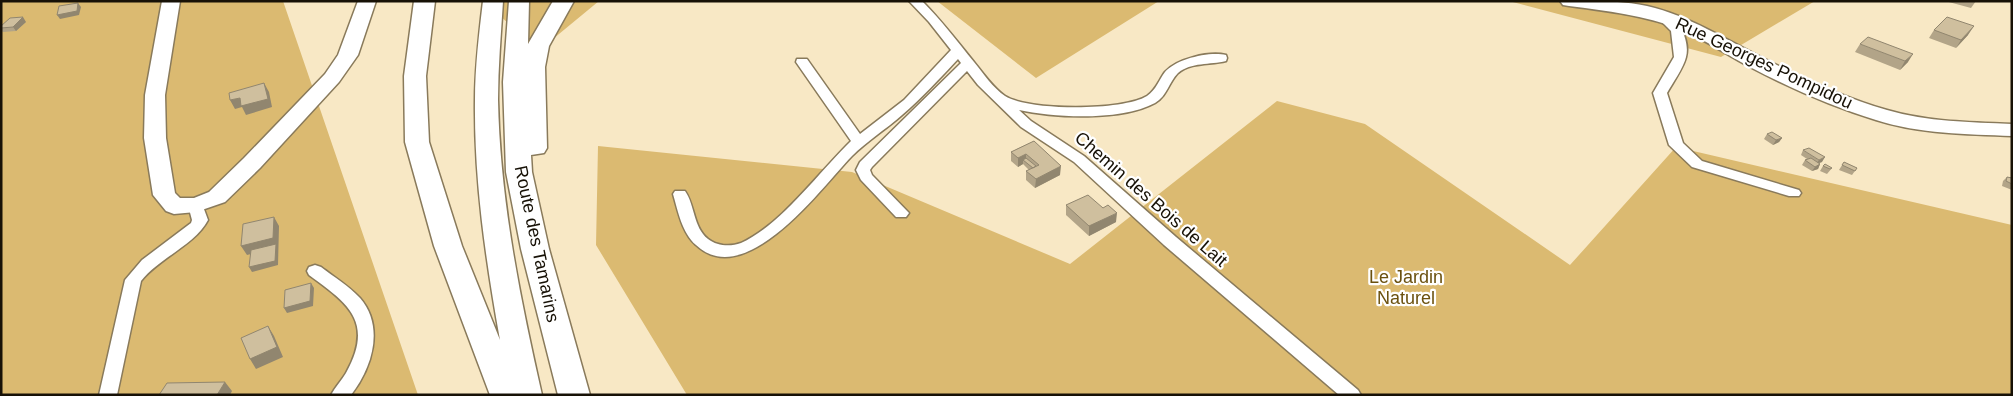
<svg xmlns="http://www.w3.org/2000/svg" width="2013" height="396" font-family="Arial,sans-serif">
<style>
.green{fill:#dbba71}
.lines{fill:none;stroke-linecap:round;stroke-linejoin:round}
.minor-casing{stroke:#897a5b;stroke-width:3}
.secondary-casing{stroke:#897a5b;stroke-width:3}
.trunk-casing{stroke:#897a5b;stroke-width:3}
.minor{fill:#fff;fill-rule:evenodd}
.secondary{fill:#fff;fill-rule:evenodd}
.trunk{fill:#fff;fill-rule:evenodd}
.wall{fill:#b2a488}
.shaded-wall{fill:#91866f}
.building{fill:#cfbf9e;stroke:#91866f}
.labels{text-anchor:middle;stroke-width:4.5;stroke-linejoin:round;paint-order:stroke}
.street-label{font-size:18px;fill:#171106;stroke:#fff}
.park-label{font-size:18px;fill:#6b510f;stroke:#fff}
</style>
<rect width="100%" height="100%" fill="#f8e8c5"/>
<path class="green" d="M1 1H283L418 395H1Z
M485 1H599L542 48 544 58Z
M937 1H1159L1036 78Z
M1509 1H1815L1721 57Z
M1277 101 1365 124 1570 265 1676 147 2012 225V395H687L596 245 598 146 852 172 1070 264Z"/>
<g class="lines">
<g class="minor-casing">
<path id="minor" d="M909 1H922C941 20 957 41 974 62 983 73 993 88 1005 96 1028 111 1123 111 1147 96 1156 90 1159 80 1165 72 1176 59 1209 51 1226 55L1227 58 1226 61C1210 65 1191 62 1178 73 1169 82 1167 96 1155 103 1122 121 1055 118 1019 110L1031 121 1084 156 1176 237 1358 390 1361 395H1339L1164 245 1074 162 1021 127 978 85 967 71 872 167 870 170 872 175 909 213 906 217H896L861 180 856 170 860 162 961 63 958 59C940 78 922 98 902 115 885 130 867 141 852 156 822 187 746 292 696 245 682 233 678 211 673 194L675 191H685C695 205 693 227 708 239 717 246 730 247 741 243 781 225 819 172 851 141L796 62 797 59H807L860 134 904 100 951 50 929 22Z
M1664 14C1680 18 1690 42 1686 57 1684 67 1672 84 1667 93L1683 143 1702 161 1799 190 1801 193 1799 196H1789L1692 167 1669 145 1653 93 1674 57 1671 31 1658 18Z
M196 200 201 201 208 220C195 245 159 258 141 281L117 395H99L125 280 142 260 191 223 192 220 188 205 191 201Z
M315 265 321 267C334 277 349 286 360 298 385 327 372 368 351 395H331C335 387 342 380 346 373 375 321 347 303 309 275L307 271 309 267Z"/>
</g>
<g class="secondary-casing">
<path id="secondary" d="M162 1H180L165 95 166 138 175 193 180 198H194L209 192 244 158 325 74 338 55 358 1H376L358 55 339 82 260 168 225 202 196 212 174 214 166 211 153 195 144 138 145 95Z
M1560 1C1589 1 1619 0 1647 6 1690 16 1726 40 1765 59 1804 79 1845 98 1887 110 1928 122 1970 122 2012 124V136C1966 134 1920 134 1876 120 1833 107 1790 88 1750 67 1727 55 1704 39 1680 29 1644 15 1607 11 1569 6L1563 5Z"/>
</g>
<g class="trunk-casing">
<path id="trunk" d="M414 1H435L426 76 429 142 462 246 500 340C486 261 474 181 475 100 475 67 479 34 483 1H503C501 34 498 67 498 100 500 200 520 298 542 395H490L434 246 405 142 404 76Z
M509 1H529L528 44 553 1H574L549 46 545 67 547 148 544 153 531 155 532 172 549 249 590 395H558L521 249 506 172 503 82Z"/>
</g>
<use href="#minor" class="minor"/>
<use href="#secondary" class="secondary"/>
<use href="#trunk" class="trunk"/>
</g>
<path class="wall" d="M1945 1H1976L1971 8Z
M26 22 16 31 3 32 1 30V26Z
M1934 30 1968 35 1956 48 1929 38Z
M1860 44 1908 62 1900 70 1855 52Z
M1767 134 1782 138 1779 142 1773 145 1764 139Z
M1034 141 1060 175 1035 188 1026 180V171L1029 170 1023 164 1018 167 1011 161V152Z
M1803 150 1822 162 1819 163 1820 164 1818 169 1812 171 1802 165 1805 160 1807 159 1801 155Z
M1844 162 1857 168 1852 175 1839 170Z
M1823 166 1832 168 1827 174 1820 171Z
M2007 177 2012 178V190L2002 186 2003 181Z
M1066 205 1116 222 1089 236 1066 215Z"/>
<path class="shaded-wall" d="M78 3 81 7 79 15 60 19 57 15Z
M23 17 26 22 16 31 13 27Z
M1974 26 1968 35 1956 48 1961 40Z
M1913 54 1908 62 1900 70 1905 61Z
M264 83 269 92 272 107 246 115 242 107 235 109 230 100 240 98Z
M1782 138 1779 142 1773 145 1776 140Z
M1026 154V162L1023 160V164L1018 167V158Z
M1825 157 1822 162 1816 164 1819 160Z
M1820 164 1818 169 1812 171 1815 167Z
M1061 166 1060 175 1035 188 1036 179Z
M1117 213 1116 222 1089 236V226Z
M274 217 279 226 278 265 252 272 249 267 276 248 247 255 241 246Z
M311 283 314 288 313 306 287 313 284 308Z
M268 326 274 336 283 357 256 369 250 359Z
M225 382 232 391 230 395H217Z"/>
<path class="building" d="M78 3 77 11 57 15 59 6Z
M23 17 13 27 1 28V26L10 18Z
M1947 17 1974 26 1961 40 1934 30Z
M1868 37 1913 54 1905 61 1860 44Z
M264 83 268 99 241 106 240 98 230 100 229 93Z
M1772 132 1782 138 1776 140 1767 134Z
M1034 141 1061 166 1036 179 1026 171 1039 165 1026 154 1018 158 1011 152Z
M1809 148 1825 157 1819 160 1803 150Z
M1026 158 1036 166 1033 168 1023 160Z
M1811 158 1820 164 1815 167 1805 160Z
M1844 162 1857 168 1855 171 1842 165Z
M1825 164 1832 168 1830 169 1823 166Z
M2007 177 2012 178V184L2006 181Z
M1088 195 1103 208 1108 205 1117 213 1089 226 1066 205Z
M274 217 273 238 241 246 243 224Z
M276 244 275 261 249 267 251 250Z
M311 283 310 301 284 308 285 290Z
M268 326 277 347 250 359 241 338Z
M225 382 217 395H159L167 383Z"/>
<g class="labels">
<g class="street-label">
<text transform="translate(1764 63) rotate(25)" y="6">Rue Georges Pompidou</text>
<text transform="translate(1151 199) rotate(41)" y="6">Chemin des Bois de Lait</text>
<text transform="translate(537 244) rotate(78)" y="6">Route des Tamarins</text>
</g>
<g class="park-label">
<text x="1406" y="283">Le Jardin<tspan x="1406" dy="21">Naturel</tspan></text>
</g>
</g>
<rect width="2013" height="396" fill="none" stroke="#171106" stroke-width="5"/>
</svg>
